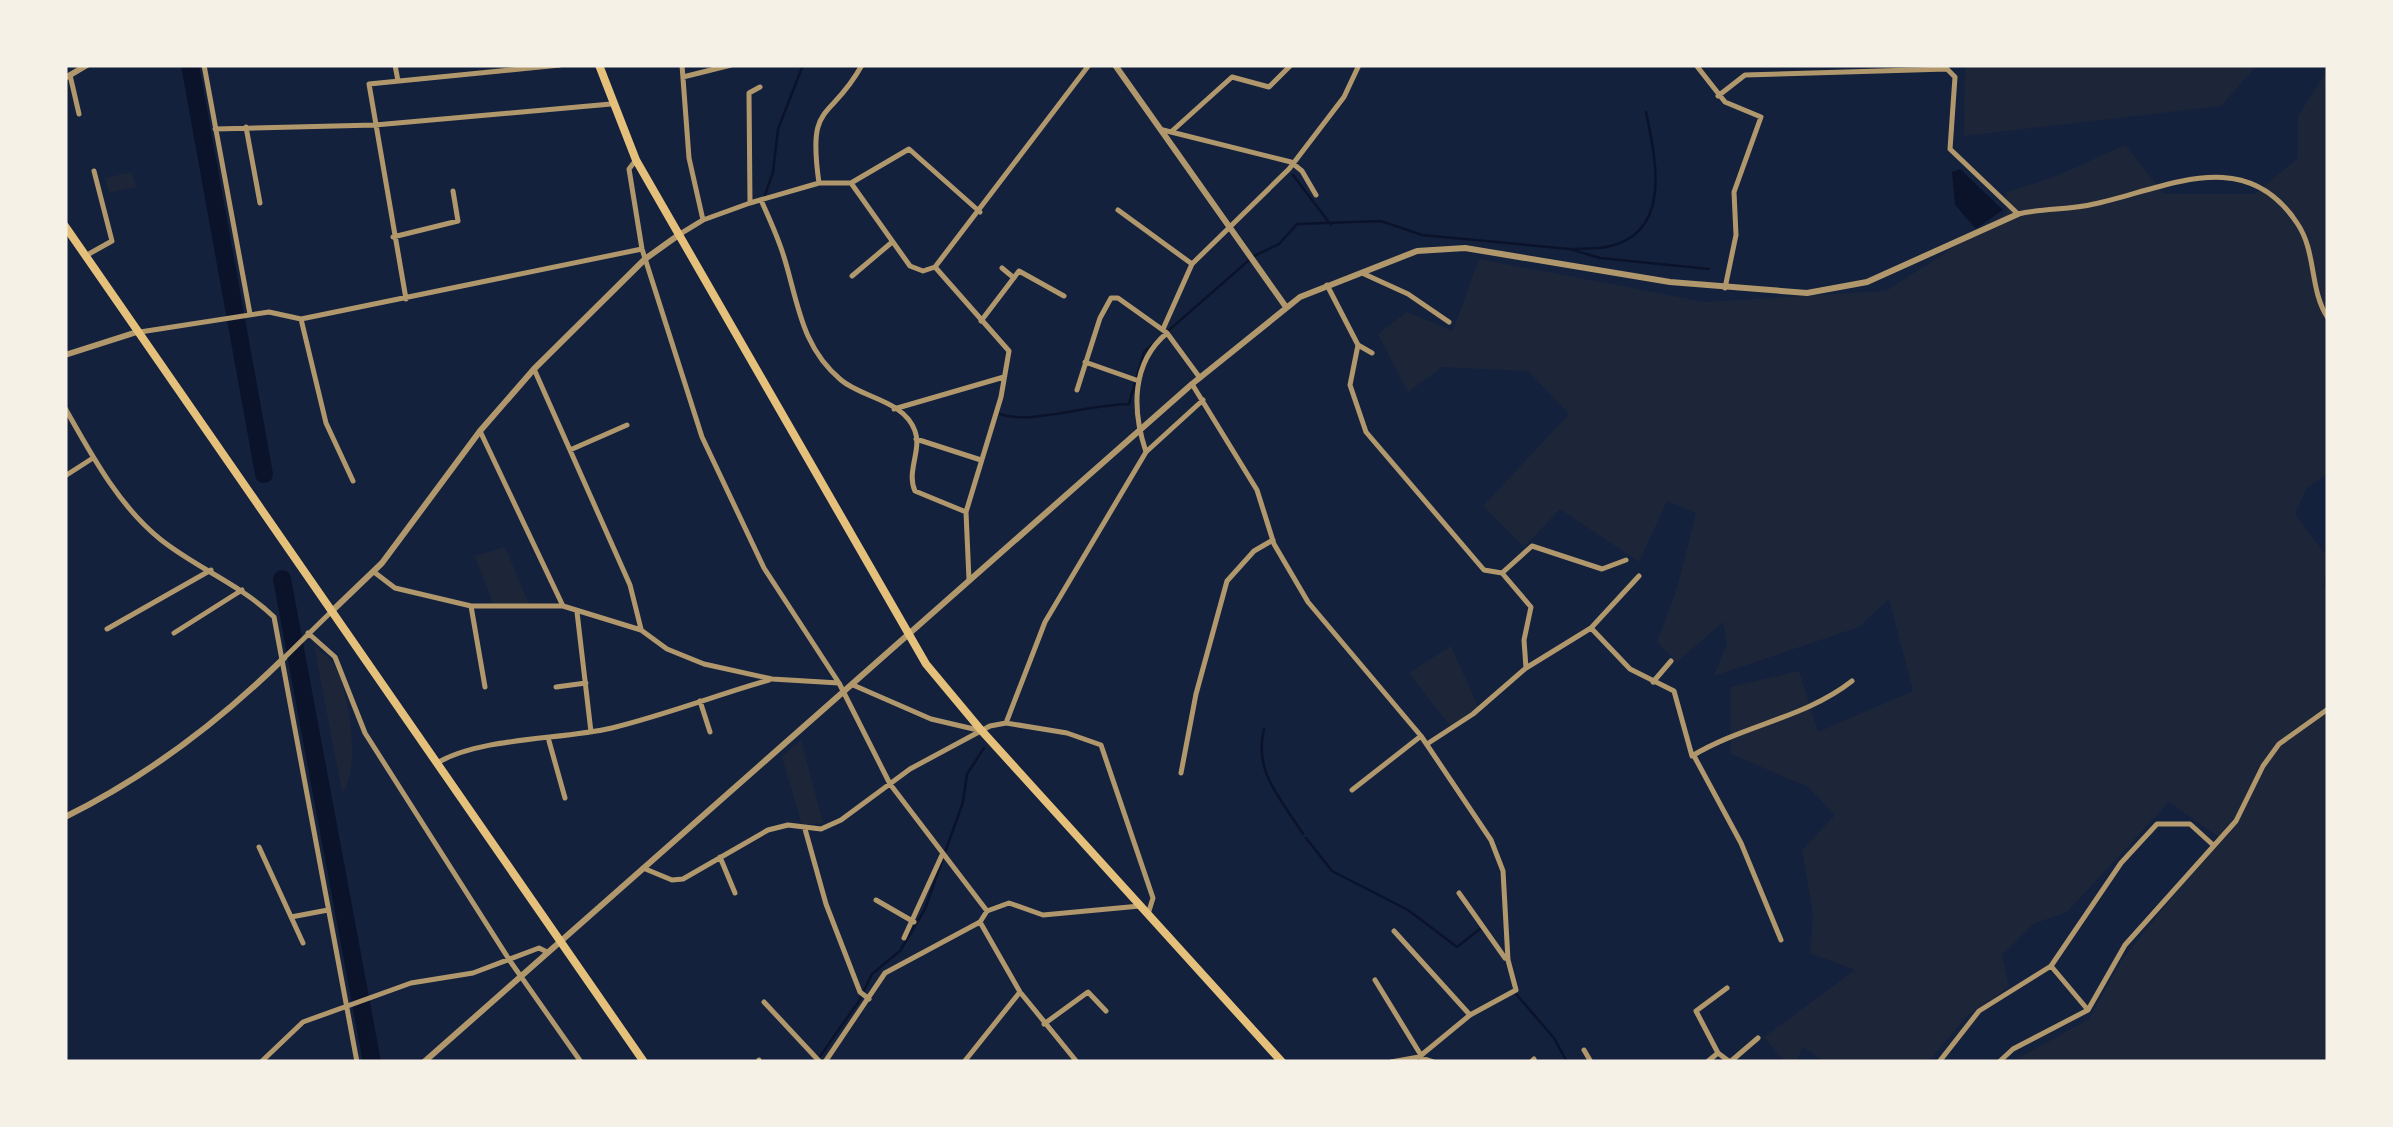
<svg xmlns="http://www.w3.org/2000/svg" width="2393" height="1127" font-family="'Space Grotesk',sans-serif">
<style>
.green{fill:#1d2539}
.water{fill:#0b132b}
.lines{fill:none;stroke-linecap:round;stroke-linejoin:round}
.stream{stroke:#0b132b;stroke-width:2.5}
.river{stroke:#0b132b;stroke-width:18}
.minor{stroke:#b1986c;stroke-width:5}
.tertiary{stroke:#b1986c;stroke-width:6}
.primary{stroke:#e5c07b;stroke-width:8}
</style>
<rect width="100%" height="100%" fill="#14213d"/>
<path class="green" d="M1965 65H2257L2221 106 1964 136Z
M2328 69V479L2325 475 2307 488 2295 514 2328 558 2323 586 2328 587V1062H2012L2089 1019 2121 961 2220 838 2169 802 2067 912 2033 924 2002 955 2009 987 1967 1016 1928 1062H1824L1803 1047 1796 1062H1785L1764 1037 1855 970 1810 953 1813 915 1802 850 1835 815 1808 787 1731 754 1730 687 1799 671 1818 732 1913 691 1889 599 1859 627 1714 676 1727 643 1723 622 1677 662 1657 642 1677 588 1696 513 1667 501 1639 562 1560 509 1524 547 1483 506 1569 414 1528 371 1442 367 1408 392 1378 334 1407 312 1453 331 1479 259 1705 302 1886 291 2007 213 2006 192 2052 178 2125 145 2164 194H2255L2298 158V116Z
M132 172 136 187 109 193 105 178Z
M505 547 529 604H493L475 556Z
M314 645C320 650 327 656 332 662 349 685 362 771 342 793Z
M1451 646 1478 707 1451 727 1409 673Z
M801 740 823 823 802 825 782 757Z"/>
<path class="water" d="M1960 169 2003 210 1976 229 1955 205 1952 172Z"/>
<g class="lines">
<path class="stream" d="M1293 175 1331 225
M765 195 773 172 778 129 803 65
M1575 249C1584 248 1596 249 1606 247 1673 234 1656 160 1646 112
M1254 256 1279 244 1297 224 1381 221 1422 235 1570 249 1600 258 1709 269
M1000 414C1032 425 1089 404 1129 404L1144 352 1248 261
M1264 729C1253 771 1281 799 1303 834
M1306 838 1332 871 1408 910 1457 947 1480 929
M1516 994 1554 1038 1567 1062
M816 1062 859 1001 872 974 900 951 925 909 963 802 967 774 984 748"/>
<path class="river" d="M190 65 264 474
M282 579 372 1062"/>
<path class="minor" d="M204 65 250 314
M395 65 398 81
M682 65 689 158 703 220
M1696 65 1725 102 1761 117 1734 192 1736 235 1725 288
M70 75 79 114
M683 77 731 65
M1718 96 1745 75 1947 69 1955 77 1950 149 2018 214C2043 208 2070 210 2094 204 2167 188 2245 144 2297 223 2317 252 2309 290 2328 318
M246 127 260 203
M215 129 375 125 611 104
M1163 130 1291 162 1302 171 1316 195
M1171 132 1232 77 1269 87 1291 65
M636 160 629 169 642 249 702 437 764 568 839 683 890 784 987 911
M819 183C807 99 830 123 862 65
M851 183 910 266 923 271 935 267 1089 65
M761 200C769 218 778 237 784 257 798 302 801 347 841 380 862 398 904 400 915 431 922 450 906 472 915 491L966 512
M750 203 749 93 760 87
M1118 210 1192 264
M680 234 703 220 750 203 819 183H851L909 149 980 212
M393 237 458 221 453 191
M87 255 112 241 94 171
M935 267 1009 351 1001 397 966 512 969 580
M1002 268 1014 278
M1362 273 1408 294 1449 322
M852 276 891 243
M1327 285 1358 345 1350 385 1366 432 1484 570 1502 573 1531 607 1524 640 1526 668
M406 299 369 84 560 65
M301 319 326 423 353 481
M981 321 1019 271 1064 296
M1163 329 1192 264 1289 169 1344 97 1359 65
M140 332 269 312 301 319 642 249
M1358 345 1372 353
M1085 362 1139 381
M534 369 630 585 641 629
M1192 384 1257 490 1274 544 1308 602 1421 736 1491 840 1503 871 1508 960 1516 990 1470 1015 1419 1057
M1077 390 1100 318 1111 298H1118L1167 333 1200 378
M65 408C91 454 118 505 160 539 196 568 240 584 274 617L357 1062
M894 409 1004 377
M480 431 563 606
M916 439 981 460
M570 450 627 425
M1146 452C1132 410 1131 363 1167 333
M65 476 93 458
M374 572 395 588 471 606H563L641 630 667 649 704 664 772 679 839 683
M1502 573 1532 546 1602 569 1626 560
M471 606 485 687
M577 612 591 732
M1591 628 1630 669 1674 691 1692 756C1743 725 1805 718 1852 681
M107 629 211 570
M174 633 242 590
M308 633 335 657 365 733 510 961 581 1062
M284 658 332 611
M1653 682 1671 661
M853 685 931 719 978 730
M556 687 586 683
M700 701 710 732
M1006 723 1045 622 1146 452 1203 400
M549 741 565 798
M1427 744 1473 714 1526 668 1591 628 1639 576
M1693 754 1741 843 1781 940
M437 763C481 737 560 740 612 728 665 715 717 695 769 680
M1181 773 1196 694 1227 581 1254 551 1273 540
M1352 790 1421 736
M805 829 826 904 860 992 869 999
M259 847 303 943
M720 857 735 893
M643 868 672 880 683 879 768 830 788 825 821 829 841 820 910 769 990 726 1006 723 1067 733 1101 745 1153 898 1148 914
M1459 893 1505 958
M876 900 914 922
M291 917 328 910
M980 922 1020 992 1077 1062
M1394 931 1470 1015
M904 938 942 855
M2051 966 2121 863 2157 824H2190L2212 844
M1375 980 1419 1052
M1727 988 1696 1011 1718 1053 1730 1062 1758 1038
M764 1002 820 1062
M1044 1024 1088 992 1106 1011
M1584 1050 1591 1062
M759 1060 760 1062
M261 1062 303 1022 411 983 473 973 539 948 547 952
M825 1062 885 973 980 922 987 911 1009 903 1043 915 1140 906
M964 1062 1020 992
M1391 1062 1419 1057 1434 1062
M1531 1062 1534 1059
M1707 1062 1718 1053
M1939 1062 1979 1011 2051 966 2088 1010
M1999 1062 2013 1049 2088 1010 2125 945 2236 821 2263 766 2279 744 2328 709"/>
<path class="tertiary" d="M1115 65 1286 307
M65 78 87 65
M65 355 137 332
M332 611 382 563 480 431 534 369 645 259 680 234
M65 817C146 777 220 721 284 658
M424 1062 1192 384 1300 297 1417 251 1465 248 1670 282 1807 293 1867 282 2018 214"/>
<path class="primary" d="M599 65 636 160 926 664 981 730 1282 1062
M65 226 644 1062"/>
</g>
<rect width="2393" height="1127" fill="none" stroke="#f6f1e7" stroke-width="135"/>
</svg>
